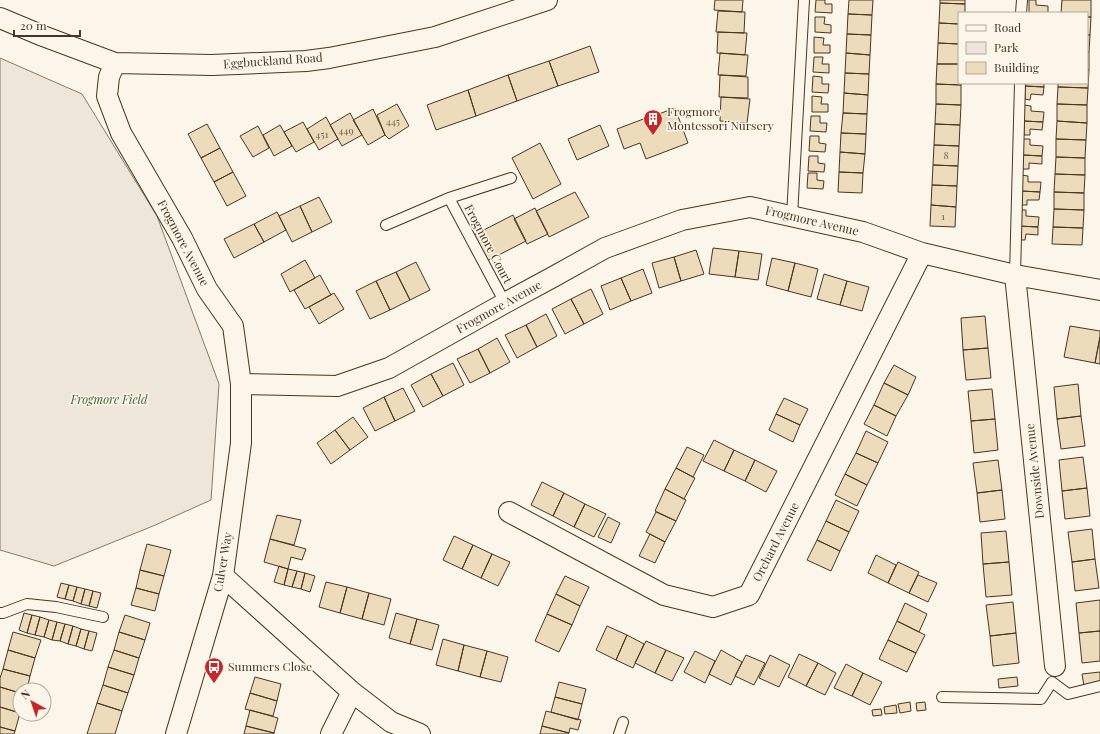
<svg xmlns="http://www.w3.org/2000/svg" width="1100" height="734" font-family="'Playfair Display',serif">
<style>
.green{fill:#ede6d9;stroke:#887966}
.building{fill:#ecdcbc;stroke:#4a3520}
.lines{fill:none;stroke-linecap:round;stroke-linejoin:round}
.lane-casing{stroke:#4a3520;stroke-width:12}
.street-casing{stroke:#4a3520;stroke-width:22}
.lane{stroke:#fbf6e9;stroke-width:10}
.street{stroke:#fbf6e9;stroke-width:20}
.labels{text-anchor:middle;stroke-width:3;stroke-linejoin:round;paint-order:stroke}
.number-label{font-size:10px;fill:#725f47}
.street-label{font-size:12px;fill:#4a3520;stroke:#fbf6e9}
.poi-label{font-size:12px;fill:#4a3520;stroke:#fbf6e9;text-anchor:start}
.park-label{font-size:12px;font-style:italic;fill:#436837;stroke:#fbf6e9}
</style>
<rect width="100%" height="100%" fill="#fbf6e9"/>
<path class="green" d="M0 58 82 94 157 216 219 384 211 500 153 526 54 566 0 550Z"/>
<path class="building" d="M715 0H743L742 12 714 10Z
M816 0H825V4H832V13L815 12Z
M849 0H873L872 15 848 14Z
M940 0H965V4L940 3Z
M1029 0H1036V5L1048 6V13H1029Z
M1062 0H1091V17H1087V13H1061Z
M940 3 965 4V13H959V24L939 23Z
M718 11 745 12 744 33 716 32Z
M848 14 872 15 871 35 847 34Z
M815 17H825L824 24 831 25V33L815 32Z
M1087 17H1091L1090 35H1087Z
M939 23 959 24V44L938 43Z
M718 32 747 33 745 55 717 53Z
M847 34 871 35 870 55 846 53Z
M1087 35H1090L1089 52H1087Z
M814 37 824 38 823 45H830V53H814Z
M938 43 959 44V64H937Z
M590 46 599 72 558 86 549 61Z
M1087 52H1089V70H1087Z
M720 53 748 55 746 76 718 75Z
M846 53 870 55 869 74 845 73Z
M814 57H823L822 64H829V73L813 72Z
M549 61 558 86 517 101 508 75Z
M937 64H959V83H962L961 85 936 84Z
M1087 70H1089L1088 88 1058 87V83H1087Z
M845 73 869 74 868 95 844 93Z
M508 75 517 101 476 116 468 90Z
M720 75 748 77V98L719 97Z
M813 76 822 77V84H829L828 93 812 92Z
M1025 83H1044V87L1025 86Z
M936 84 961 85V105L936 104Z
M1025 86 1044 87 1043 95 1031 94 1030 100 1025 99Z
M1058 87 1088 88 1087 105 1057 104Z
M468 90 476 116 436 130 427 105Z
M844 93 868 95 867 114 843 113Z
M812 96 822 97 821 104H828V112H812Z
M721 97 750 99 747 123 720 121Z
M397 104 409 126 389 139 385 135 377 115Z
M936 104 961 105 960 125 935 124Z
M1057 104 1087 105V123L1057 121Z
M1024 105 1031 106V111L1044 112 1043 122 1024 121Z
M675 108 688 143 646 159 640 143 624 149 617 129 646 118 645 115 655 111 656 115Z
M373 109 385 135 368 145 353 120Z
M350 113 362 135 342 146 330 125Z
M843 113 867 114 866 134 841 133Z
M811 116H820V123H827L826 132 810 131Z
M326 117 338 139 319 150 307 129Z
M1024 121 1043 122 1042 130 1030 129V135H1024Z
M1057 121 1087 123 1086 140 1056 139Z
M303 122 314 142 296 152 284 132Z
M207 124 220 148 201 158 188 134Z
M935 124 960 125 959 146 934 145Z
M280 125 292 146 274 156 263 135Z
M600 125 609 146 577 160 568 139Z
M258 126 269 148 253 157 240 136Z
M841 133 866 134 865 154 840 152Z
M810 136H819V143L826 144 825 152 809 151Z
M1023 139H1030V145L1043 146 1042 156 1023 155Z
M1056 139 1086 140 1085 158 1056 157Z
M540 143 561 184 533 199 512 158Z
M934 145 959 146 958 166 933 165Z
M220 148 233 172 214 182 201 158Z
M840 152 865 154 863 173 839 172Z
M1023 155 1042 156V164L1029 163V169H1022Z
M809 156H818V163L825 164 824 172 808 171Z
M1056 157 1085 158V175L1055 174Z
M933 165 958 166 957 186 932 185Z
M233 172 246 196 227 206 214 182Z
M839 172 863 173 862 193 838 192Z
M808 173H817V180L824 181 823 189 807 188Z
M1055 174 1085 175 1084 193 1054 192Z
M1021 175 1028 176V182H1041L1040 192 1021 191Z
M932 185 957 186 956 207 931 205Z
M1021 191 1040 192 1039 200H1027V205H1021Z
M575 192 589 217 549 237 536 211Z
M1054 192 1084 193V210L1054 209Z
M319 197 332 222 312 232 300 206Z
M931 205 956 207 955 227 930 226Z
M300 206 312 232 292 242 279 216Z
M535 208 548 234 527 244 514 219Z
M1054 209 1084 210 1083 228 1053 227Z
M1020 210H1026V216L1039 217 1038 227 1019 226Z
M277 212 286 230 264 242 254 224Z
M513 215 526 241 487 261 474 235Z
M254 224 264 242 234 258 224 239Z
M1019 226 1038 227V235L1026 234 1025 240H1019Z
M1053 227 1083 228 1082 245 1052 244Z
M713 248 739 251 735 277 709 274Z
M696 250 704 274 681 281 674 257Z
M739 251 762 254 758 280 735 277Z
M674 257 681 281 659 288 652 263Z
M772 258 795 263 788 291 766 285Z
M305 260 315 278 290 292 281 274Z
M416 262 430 290 410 300 396 272Z
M795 263 818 269 811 297 788 291Z
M643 269 652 293 631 301 621 278Z
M396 272 410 300 390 310 376 281Z
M824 274 847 281 840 305 817 299Z
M320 275 331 295 305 309 294 290Z
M621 278 631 301 610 310 601 286Z
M376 281 390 310 370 319 356 291Z
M847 281 869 287 862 311 840 305Z
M591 289 603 314 584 324 571 299Z
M334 293 344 309 319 324 309 307Z
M571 299 584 324 565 334 552 309Z
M546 314 557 336 537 347 526 325Z
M985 316 988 348 963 350 961 318Z
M526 325 537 347 517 358 505 335Z
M1070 326 1100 331V337L1095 363 1064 357Z
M1100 337V364L1095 363Z
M497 338 510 362 490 373 478 349Z
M988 348 991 378 966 380 963 350Z
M478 349 490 373 470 383 457 359Z
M453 363 464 385 443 396 431 374Z
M894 365 916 377 908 395 884 383Z
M431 374 443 396 423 407 411 385Z
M884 383 908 395 896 416 874 405Z
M1078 384 1081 416 1057 419 1054 387Z
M403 388 415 411 395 421 384 397Z
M992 389 995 419 971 421 968 391Z
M384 397 395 421 375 431 363 408Z
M784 398 808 409 800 425 776 414Z
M874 405 896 416 887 436 864 424Z
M776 414 800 425 793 442 769 430Z
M1081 416 1085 446 1061 449 1057 419Z
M353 417 368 437 350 450 335 430Z
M995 419 998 450 974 453 971 421Z
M335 430 350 450 331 464 317 443Z
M866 431 888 442 878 463 856 453Z
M714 440 734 450 724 471 703 461Z
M687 447 704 455 693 477 676 468Z
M734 450 755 460 745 481 724 471Z
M856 453 878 463 867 485 845 474Z
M1083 457 1087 488 1062 491 1059 460Z
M755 460 777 471 766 492 745 481Z
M998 460 1002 490 977 493 973 463Z
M676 468 695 478 684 499 665 489Z
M845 474 867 485 857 506 835 495Z
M542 482 564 493 553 516 531 505Z
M1087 488 1090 516 1065 519 1062 491Z
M665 489 686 500 676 521 655 511Z
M1002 490 1005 519 980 522 977 493Z
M564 493 585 504 574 527 553 516Z
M836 500 859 511 849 532 826 521Z
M585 504 606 514 594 537 574 527Z
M656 512 676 521 665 542 646 532Z
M277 515 301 520 294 545 270 539Z
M608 517 620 523 611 543 598 537Z
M826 521 849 532 840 551 817 540Z
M1092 529 1095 559 1072 562 1068 532Z
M1006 531 1009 562 983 564 981 533Z
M650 534 665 542 655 563 639 556Z
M454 536 473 545 462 569 443 560Z
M270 539 306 549 302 560 291 557 288 569 264 562Z
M817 540 840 551 831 571 807 560Z
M147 544 171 550 164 576 140 570Z
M473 545 492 554 481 578 462 569Z
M492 554 510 562 498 586 481 578Z
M876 555 896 565 888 583 868 573Z
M1095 559 1099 588 1075 591 1072 562Z
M898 562 919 572 909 593 888 583Z
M1009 562 1012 595 986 597 983 564Z
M279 566 288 569 284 585 274 582Z
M288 569 297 571 292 587 284 585Z
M140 570 164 576 159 594 136 588Z
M297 571 305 573 301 589 292 587Z
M305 573 315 576 310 592 301 589Z
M918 575 937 583 928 602 909 593Z
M565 576 589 587 580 606 556 594Z
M326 582 347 587 340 613 319 607Z
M61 583 69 585 65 599 57 597Z
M69 585 77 587 73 601 65 599Z
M77 587 85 589 81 604 73 601Z
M347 587 369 593 362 619 340 613Z
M136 588 159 594 155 611 131 605Z
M85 589 93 591 89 606 81 604Z
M93 591 101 593 97 608 89 606Z
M369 593 391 599 384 625 362 619Z
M556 594 580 606 572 625 547 614Z
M1100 600V631L1079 633 1076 603Z
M1013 602 1016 633 990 636 986 605Z
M905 603 927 614 919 632 897 621Z
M24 613 32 615 27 633 19 630Z
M396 613 417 619 410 644 389 638Z
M547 614 572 625 559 652 535 641Z
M32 615 40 617 35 635 27 633Z
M125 615 150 623 145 640 119 632Z
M40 617 49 620 44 637 35 635Z
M417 619 439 625 432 650 410 644Z
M49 620 57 622 52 640 44 637Z
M897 621 925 635 916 653 888 640Z
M57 622 65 624 60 641 52 640Z
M65 624 73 626 68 644 60 641Z
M73 626 81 629 76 646 68 644Z
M607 626 627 635 616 660 596 650Z
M81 629 89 631 84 649 76 646Z
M89 631 97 633 92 651 84 649Z
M1100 631V661L1082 663 1079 633Z
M13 632 41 640 35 658 8 650Z
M119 632 145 640 139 658 114 650Z
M1016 633 1019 663 993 666 990 636Z
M627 635 644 644 633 668 616 660Z
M443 639 464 645 458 671 436 665Z
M888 640 916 653 907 672 879 659Z
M646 641 666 650 655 673 635 663Z
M464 645 487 651 480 677 458 671Z
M8 650 35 658 30 676 3 669Z
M114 650 139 658 134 675 108 667Z
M666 650 684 658 672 681 655 673Z
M721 650 742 662 731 685 709 674Z
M487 651 508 657 501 682 480 677Z
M695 651 715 661 705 683 684 672Z
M799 654 818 663 806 686 788 677Z
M746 655 765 663 754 685 735 676Z
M770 655 790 665 779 687 759 678Z
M818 663 836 673 825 695 806 686Z
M846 664 863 673 852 696 834 688Z
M108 667 134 675 128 693 103 685Z
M3 669 30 676 27 690H20V693L0 687V678Z
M1100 672V683L1084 686 1082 674Z
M863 673 882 682 870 705 852 696Z
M255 677 281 684 277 701 250 693Z
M1017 677 1018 686 999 688 998 679Z
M559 682 586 689 582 704 555 697Z
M103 685 128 693 122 711 97 703Z
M0 687 20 693V713L0 707Z
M250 693 277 701 273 716 245 709Z
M555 697 582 704 578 720 551 712Z
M910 702 911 711 900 713 898 704Z
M925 702 926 710 917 711 916 703Z
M97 703 122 711 115 734H87Z
M896 705 897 713 885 714 884 707Z
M0 707 20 713 15 731 0 727Z
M881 709 882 715 873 716 872 710Z
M250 710 278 718 274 733 246 726Z
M546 711 581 720 578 730 570 728 569 733 542 726Z
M246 726 274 733V734H244Z
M542 726 569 733 568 734H540Z
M0 727 15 731 14 734H0Z"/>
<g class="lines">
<g class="lane-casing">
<path id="lane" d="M1021 13 1022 0
M449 198 505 303
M792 216 804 0
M386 225 449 198 511 178
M1015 275 1020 83
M0 613H3L27 604 56 607 103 617
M942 697 1041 699 1052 682 1068 694 1100 686
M619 734 623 722"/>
</g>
<g class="street-casing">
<path id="street" d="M0 18 43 36 115 63 212 65 306 61 329 58 435 37 547 0
M115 63 109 77 107 96 121 133 182 238 207 289 233 326 241 384V443L223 576 176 734
M1015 275 1055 666
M241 384 337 386 389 368 505 303 553 277 605 248 682 220 750 207 863 232 922 253 1015 275 1100 290
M509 512 664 595 713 607 749 595 922 253
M223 576 352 692 391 722 420 734
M331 734 352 692"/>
</g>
<use href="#lane" class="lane"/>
<use href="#street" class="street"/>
</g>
<defs>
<g id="building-pin" transform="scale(1)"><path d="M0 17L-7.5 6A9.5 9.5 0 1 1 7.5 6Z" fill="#c62828" stroke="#fbf6e9"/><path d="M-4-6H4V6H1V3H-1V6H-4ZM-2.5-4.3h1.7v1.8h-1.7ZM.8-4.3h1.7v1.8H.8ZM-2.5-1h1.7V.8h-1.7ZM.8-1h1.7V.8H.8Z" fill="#fff"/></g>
<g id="bus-pin" transform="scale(1)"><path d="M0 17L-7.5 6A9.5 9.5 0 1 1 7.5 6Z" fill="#c62828" stroke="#fbf6e9"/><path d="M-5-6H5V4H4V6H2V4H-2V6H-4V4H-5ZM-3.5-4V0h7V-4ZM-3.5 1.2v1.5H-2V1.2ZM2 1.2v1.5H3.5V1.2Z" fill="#fff"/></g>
</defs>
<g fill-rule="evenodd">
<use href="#building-pin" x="653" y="119"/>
<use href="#bus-pin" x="214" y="667"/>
</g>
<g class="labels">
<g class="number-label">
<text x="393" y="125">445</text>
<text x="346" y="134">449</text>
<text x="322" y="138">451</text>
<text x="946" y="159">8</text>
<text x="943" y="220">1</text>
</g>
<g class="street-label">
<text transform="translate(273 61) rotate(-4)" y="4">Eggbuckland Road</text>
<text transform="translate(812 221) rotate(13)" y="4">Frogmore Avenue</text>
<text transform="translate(183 243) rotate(62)" y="4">Frogmore Avenue</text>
<text transform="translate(488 244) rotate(62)" y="4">Frogmore Court</text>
<text transform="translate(499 307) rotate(-29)" y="4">Frogmore Avenue</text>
<text transform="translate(1035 471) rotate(-96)" y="4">Downside Avenue</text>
<text transform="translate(776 542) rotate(-63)" y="4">Orchard Avenue</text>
<text transform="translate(223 562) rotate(-80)" y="4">Culver Way</text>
</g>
<g class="poi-label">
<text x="667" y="116">Frogmore<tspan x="667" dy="14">Montessori Nursery</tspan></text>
<text x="228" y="671">Summers Close</text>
</g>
<g class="park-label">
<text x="109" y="404">Frogmore Field</text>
</g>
</g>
<rect x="958" y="12" width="130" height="72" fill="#fbf6e9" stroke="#b4a999"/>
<rect x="966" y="25" width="20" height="6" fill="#fbf6e9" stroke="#b4a999"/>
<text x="994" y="32" font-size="12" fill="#4a3520">Road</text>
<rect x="966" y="42" width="20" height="12" fill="#ede6d9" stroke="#b4a999"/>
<text x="994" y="52" font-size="12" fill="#4a3520">Park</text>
<rect x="966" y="62" width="20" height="12" fill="#ecdcbc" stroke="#b4a999"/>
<text x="994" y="72" font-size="12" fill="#4a3520">Building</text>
<g transform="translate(32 702) rotate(320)"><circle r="19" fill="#fbf6e9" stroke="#b4a999"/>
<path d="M0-3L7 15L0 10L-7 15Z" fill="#c62828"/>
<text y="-6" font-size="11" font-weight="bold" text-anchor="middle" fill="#4a3520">N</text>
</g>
<path d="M14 30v6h66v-6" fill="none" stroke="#4a3520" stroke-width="2"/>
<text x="20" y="30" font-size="12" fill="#4a3520" stroke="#fbf6e9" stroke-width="3" paint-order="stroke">20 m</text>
</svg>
